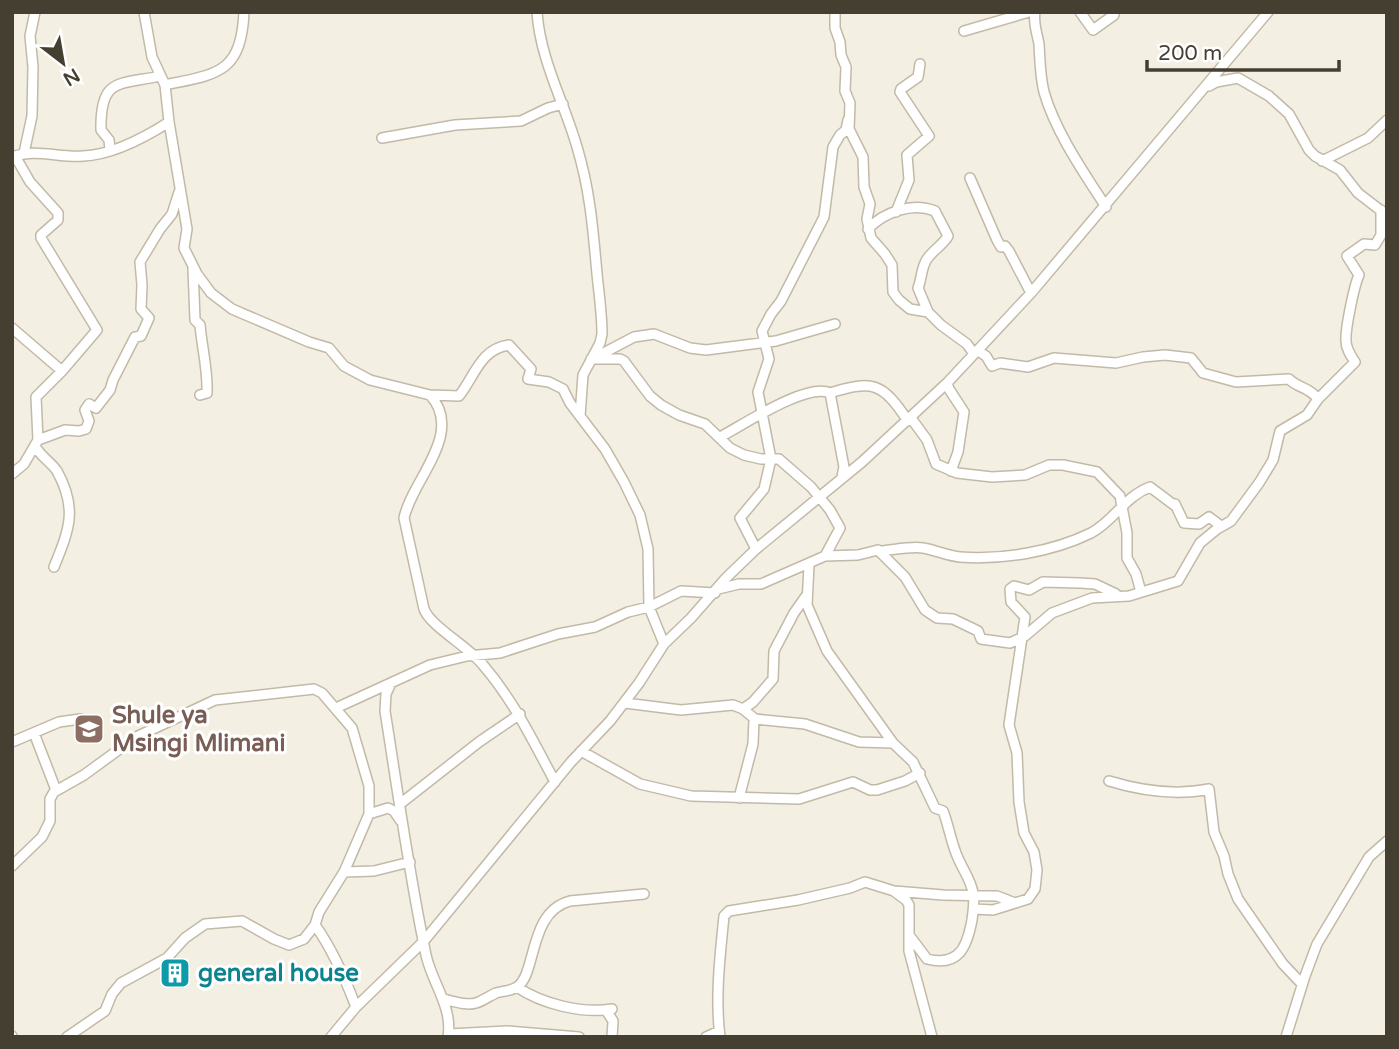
<svg xmlns="http://www.w3.org/2000/svg" width="1399" height="1049" font-family="'Varela Round',sans-serif">
<style>
.lines{fill:none;stroke-linecap:round;stroke-linejoin:round}
.minor-casing{stroke:#c2baa7;stroke-width:12}
.minor{stroke:#fff;stroke-width:9}
.labels{text-anchor:middle;stroke-width:6;stroke-linejoin:round;paint-order:stroke}
.education-label{font-size:24px;font-weight:bold;fill:#785e54;stroke:#fff;text-anchor:start}
.culture-label{font-size:24px;font-weight:bold;fill:#0d838f;stroke:#fff;text-anchor:start}
</style>
<rect width="100%" height="100%" fill="#f3efe2"/>
<g class="lines">
<g class="minor-casing">
<path id="minor" d="M144 12 152 57 165 85 169 122 187 229 184 248 197 274 211 293 232 309 309 342 329 348 344 366 370 380 430 395 459 396C475 376 480 349 509 345L531 369 528 379 549 382 563 389 570 403 605 449 624 482 640 515 648 549 649 607 664 644
M537 12C540 59 564 102 577 147 590 190 593 229 597 274 599 294 602 314 602 334L600 343 583 375 580 416
M835 12V28L840 42 841 55 846 67 845 91 850 103 849 129 863 157 864 187 870 204 867 219 871 238 885 254 892 265 893 292 899 300 910 309 928 312 941 325 967 344 974 354
M1035 12C1033 23 1037 33 1039 44 1040 60 1040 76 1044 92 1055 131 1084 173 1106 207
M1080 12 1093 30 1114 15
M964 31 1029 12
M165 85C217 74 241 74 244 12
M1209 86 1216 82 1238 78 1269 96 1289 114 1309 150 1315 156 1340 170 1358 193 1384 213
M382 138 455 125 521 121 548 108 563 104
M110 150 109 140 101 130C100 77 119 85 160 76
M24 153 32 116 33 67 30 36 35 12
M12 157C36 148 58 158 83 156 112 155 144 138 169 122
M1322 161 1368 138 1387 120
M970 178 997 240 1001 247 1005 246 1009 251 1031 293
M896 212 909 180 907 155 929 136 900 92 901 89 918 77 920 64
M868 229C884 212 912 202 935 211L948 236C943 245 933 250 927 259 921 268 922 278 918 288L928 312
M193 268 195 320 200 325C202 348 208 370 207 393L200 395
M12 328 62 371
M978 351 986 356 992 366 1000 363 1028 367 1054 358 1116 363 1143 357 1165 355 1191 358 1203 373 1236 382 1289 379C1299 389 1308 386 1318 399
M596 357 634 337 654 334 690 348 706 350 776 341 835 324
M591 359H620L624 361 650 396 661 405 679 415 705 424 730 448 744 455 761 459H779L811 487 830 510 840 528 825 556
M947 383 949 389 964 412 958 452 951 471
M830 393 844 467 842 477
M430 395C465 433 412 480 404 518L424 609C430 626 469 647 483 665 514 701 533 741 555 782
M911 418 927 440 936 464 957 473 992 477 1025 475 1049 465H1063L1097 472 1120 496 1127 533V558L1136 574 1141 592
M720 437C743 425 807 382 830 393 873 380 882 382 908 421
M38 440 65 430 79 431 86 429 89 421 85 410 89 404 96 408 110 390 113 380 135 337 141 336 149 318 141 309 142 285 140 262 160 229 172 214 179 192
M35 446C40 456 51 462 57 471 78 509 69 530 54 567
M12 474 24 464 38 440 36 397 62 371 97 330 41 238V235L58 220V213L30 182 15 156
M756 549 740 518 764 489 771 459 758 392 769 359 762 331 771 314 781 301 824 217 833 147 840 135 846 130 848 120
M880 551C894 550 910 546 923 548 936 550 947 556 960 557 1003 560 1052 552 1091 533 1114 521 1124 497 1150 487L1174 505 1175 504 1184 523 1199 524 1209 517 1221 526
M809 565 807 605 827 651 893 743 913 762 935 808 943 811C949 826 951 843 958 858 963 870 971 880 973 893 975 902 973 911 972 920 967 947 959 967 927 959L909 935
M718 589 739 584H761L825 556 858 555 878 550 905 577 925 610 937 618 953 619 978 631 981 639 1010 643 1025 636 1052 613 1092 598 1129 596 1178 581 1200 543 1217 529 1231 521 1259 483 1273 460 1280 431 1307 415 1318 399 1355 362C1351 356 1346 349 1346 341 1345 330 1354 286 1359 275L1347 256 1364 244 1375 245 1381 235V210
M391 683 386 694 385 711C398 793 409 874 426 955 432 983 453 1007 448 1037
M625 703 681 710 733 705 743 709 755 719 805 724 859 742 893 743
M336 708 430 665 467 656 500 653 558 634 595 627 628 612 649 607 681 591 715 593
M743 709 753 702 773 679 774 651 794 613 806 596
M34 733 56 790
M12 742 59 722 80 719 85 722 87 737
M581 751 640 784 691 796 799 799 853 782 870 790H877L905 781 920 773
M1109 781C1142 791 1175 796 1209 789L1214 832 1224 856 1228 874 1238 899 1283 964 1302 984
M739 798 753 744 754 719
M400 804 479 742 520 714
M369 814 388 808 394 811 400 820
M12 866 42 837 50 821V799L54 792 84 775 136 737 215 700 314 689 322 693 352 728 369 786V814L344 872 319 912 315 925 304 939 289 945 274 939 242 921 205 924 185 938 167 958 121 983 112 994 105 1011 67 1037
M344 872 374 871 410 862
M895 892 906 900 909 905V951L932 1037
M974 909 993 910 1028 899 1035 889 1037 870 1034 852 1024 833 1019 802 1017 753 1009 725 1025 617 1011 602 1010 589 1014 586 1029 590 1043 582 1080 583 1095 584 1116 594
M315 925C333 950 345 978 356 1007
M517 987C542 1004 582 1014 612 1009
M443 999C453 1001 466 1006 476 1003 483 1001 489 996 496 993 503 991 511 991 517 987 537 974 528 912 570 901L644 894
M606 1010 613 1021 612 1037
M449 1034 507 1031 579 1037
M12 1036V1037
M331 1037 356 1007 424 941 571 762 610 721 639 683 664 644 691 618 726 578 756 549 862 462 947 383 1031 293 1268 12
M706 1037 719 1031
M720 1037C715 997 720 956 724 916L729 911 798 900 850 888 865 882 894 891 943 895 997 896 1015 903
M1286 1037 1305 976 1317 944 1369 857 1387 841"/>
</g>
<use href="#minor" class="minor"/>
</g>
<defs>
<g id="school-square" transform="scale(1.575)"><rect x="-9" y="-9" width="18" height="18" rx="4" fill="#8d6e63" stroke="#fff"/><path d="M0-5L7-2L0 1L-7-2ZM-4 1L0 2.5L4 1V4Q0 6-4 4Z" fill="#fff"/></g>
<g id="building-square" transform="scale(1.575)"><rect x="-9" y="-9" width="18" height="18" rx="4" fill="#0f9aa8" stroke="#fff"/><path d="M-4-6H4V6H1V3H-1V6H-4ZM-2.5-4.3h1.7v1.8h-1.7ZM.8-4.3h1.7v1.8H.8ZM-2.5-1h1.7V.8h-1.7ZM.8-1h1.7V.8H.8Z" fill="#fff"/></g>
</defs>
<g fill-rule="evenodd">
<use href="#school-square" x="89" y="729"/>
<use href="#building-square" x="175" y="973"/>
</g>
<g class="labels">
<g class="education-label">
<text x="112" y="723">Shule ya<tspan x="112" dy="28">Msingi Mlimani</tspan></text>
</g>
<g class="culture-label">
<text x="198" y="981">general house</text>
</g>
</g>
<rect width="1399" height="1049" fill="none" stroke="#453f32" stroke-width="28"/>
<g transform="translate(63 63) rotate(149)" stroke="#ffffff" stroke-width="5" paint-order="stroke">
<path d="M0-5L12 26L0 18L-12 26Z" fill="#453f32"/>
<text y="-10" font-size="19" font-weight="bold" text-anchor="middle" fill="#453f32">N</text>
</g>
<path d="M1147 60v10h192v-10" fill="none" stroke="#453f32" stroke-width="3.5"/>
<text x="1158" y="60" font-size="21" fill="#453f32" stroke="#ffffff" stroke-width="5" paint-order="stroke">200 m</text>
</svg>
